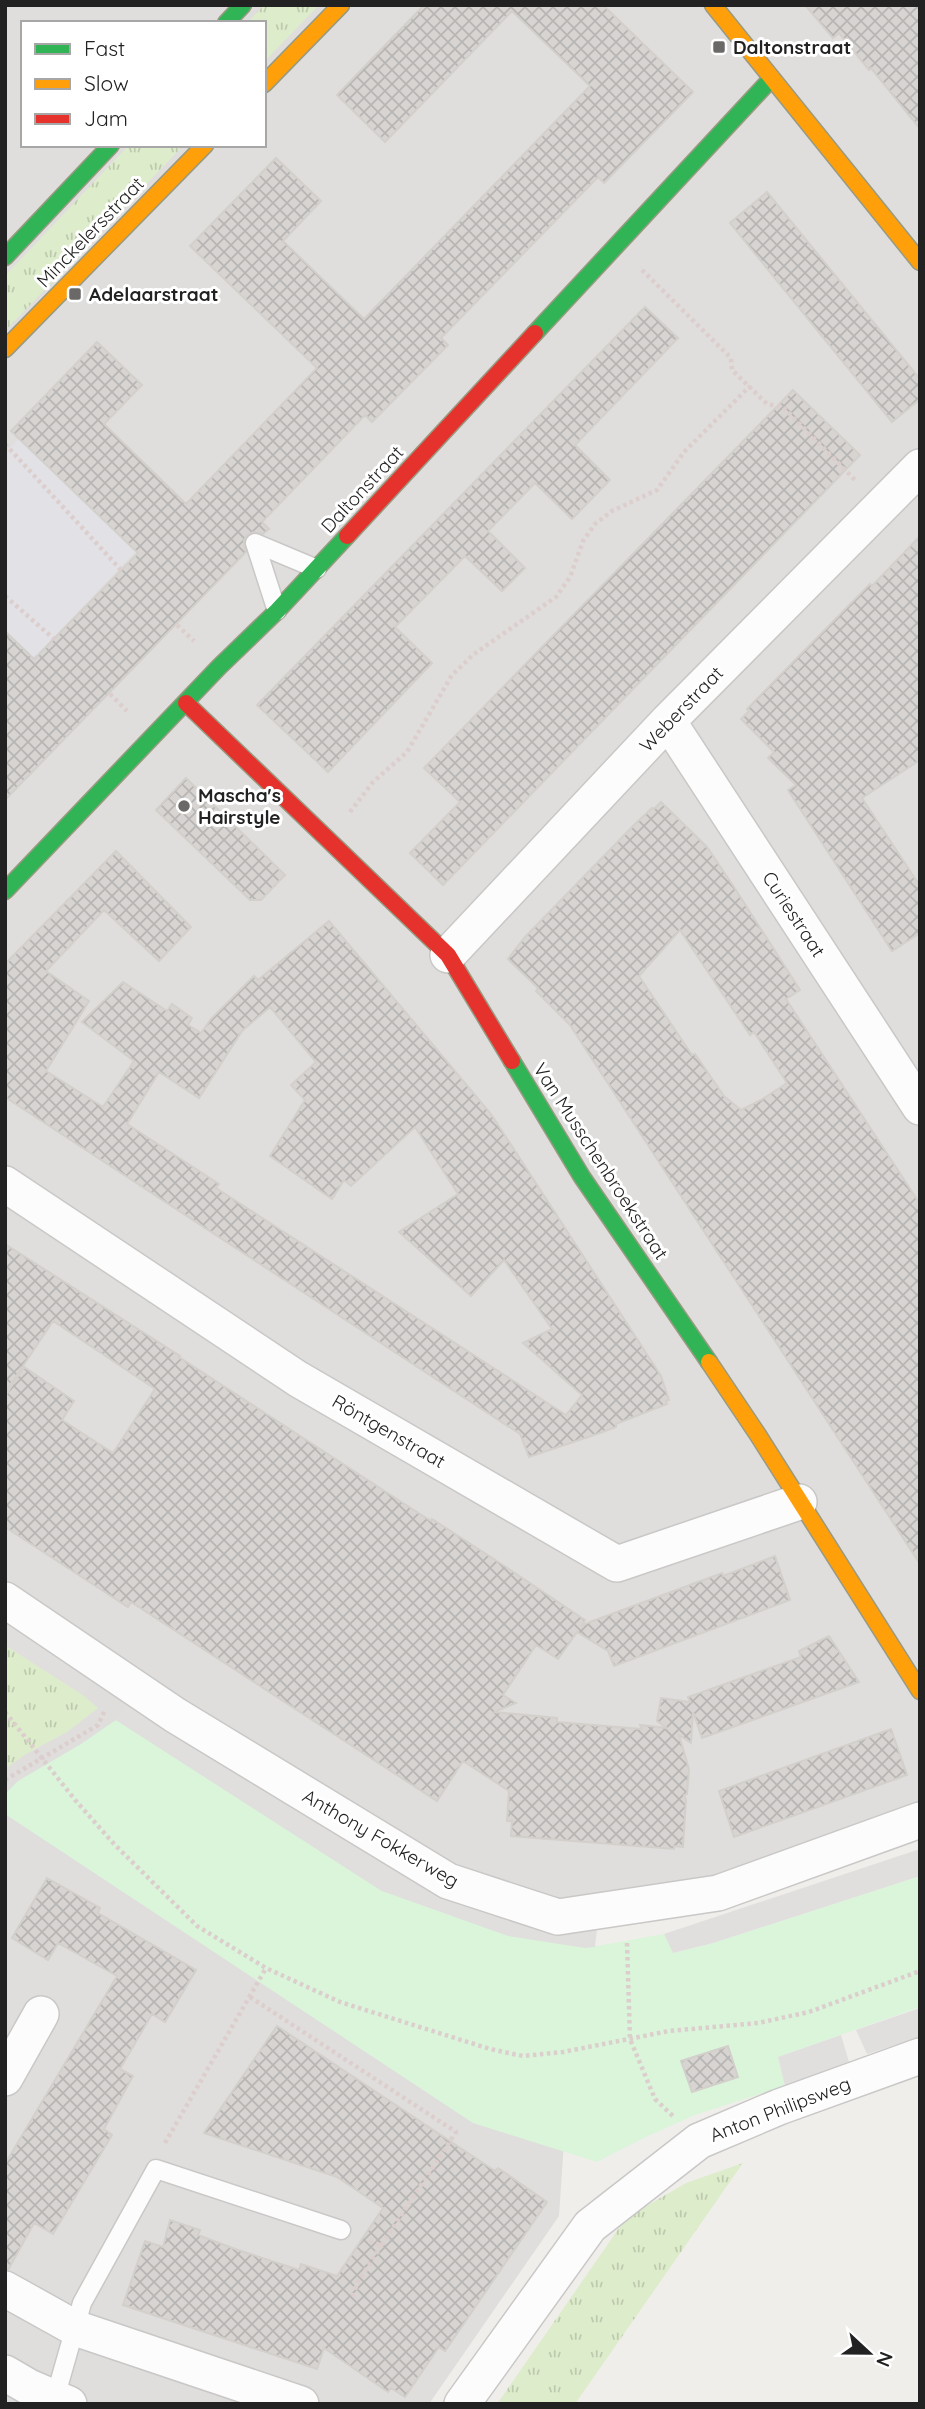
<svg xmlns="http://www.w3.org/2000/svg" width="925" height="2409" font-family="Quicksand,sans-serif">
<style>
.residential{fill:#dfdedc;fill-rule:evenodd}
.grass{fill:url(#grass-tufts)}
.park{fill:#daf5da}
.parking{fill:#e0dfde}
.plaza{fill:#e2e1e5}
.building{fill:url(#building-cross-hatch);stroke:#d3d0cc;stroke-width:2;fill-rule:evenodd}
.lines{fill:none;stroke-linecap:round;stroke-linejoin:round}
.lane-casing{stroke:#c9c8c7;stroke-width:21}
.street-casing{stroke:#c9c8c7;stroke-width:38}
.fast-casing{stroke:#999a82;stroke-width:19}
.slow-casing{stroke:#999a82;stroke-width:19}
.jam-casing{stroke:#999a82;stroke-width:19}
.path{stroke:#dccecd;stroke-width:4.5;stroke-dasharray:3.5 3.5;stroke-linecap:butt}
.lane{stroke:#fdfcfc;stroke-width:18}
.street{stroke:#fdfcfc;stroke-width:35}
.fast{stroke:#30b455;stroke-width:16}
.slow{stroke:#ff9f0a;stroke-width:16}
.jam{stroke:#e5322d;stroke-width:16}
.poi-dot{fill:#6a6968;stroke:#fff;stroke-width:2.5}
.labels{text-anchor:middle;stroke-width:6;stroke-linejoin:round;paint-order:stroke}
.poi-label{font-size:19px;font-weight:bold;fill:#222;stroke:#fff;text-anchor:start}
.street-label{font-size:19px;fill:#222;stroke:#fff}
</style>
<defs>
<pattern id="grass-tufts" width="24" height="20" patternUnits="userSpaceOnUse" patternTransform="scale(1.75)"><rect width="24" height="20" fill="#ddeccb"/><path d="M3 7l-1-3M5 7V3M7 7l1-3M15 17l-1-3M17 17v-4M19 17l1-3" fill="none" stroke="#bdcaae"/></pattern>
<pattern id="building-cross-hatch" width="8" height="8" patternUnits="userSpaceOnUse" patternTransform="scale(1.75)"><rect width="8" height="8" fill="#d7d4d2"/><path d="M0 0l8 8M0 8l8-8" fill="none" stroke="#b8b6b4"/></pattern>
</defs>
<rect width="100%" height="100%" fill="#f0eeeb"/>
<path class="residential" d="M5 5H920V1805L714 1876 580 1902 559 2216 429 2404H5ZM23 23H264V145H23Z"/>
<path class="grass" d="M264 5H319L264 62V23H247Z
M129 145H184L5 331V276Z
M5 1645 83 1695 98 1708 67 1732 26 1754 5 1769Z
M743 2163 575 2404H497L626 2218 686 2183Z"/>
<path class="park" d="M116 1720 382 1891 585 1948 664 1934 674 1953 713 1943 920 1876V2007L778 2057 785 2086 695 2115 646 2137 597 2162 473 2123 5 1814V1794L18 1781 81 1744Z"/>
<path class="parking" d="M5 1610 100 1671 83 1695 5 1645Z
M133 1697 377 1851 598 1920 595 1947 585 1948 508 1936 382 1891 116 1720Z
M920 1849V1876L713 1943 673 1953 664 1934Z
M920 2008V2037L867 2054 856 2030Z
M841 2035 849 2062 785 2086 778 2057Z"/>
<path class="plaza" d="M18 439 135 552 34 658 5 630V453Z"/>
<path class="building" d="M424 5H603L693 92 604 183 598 177 441 338 448 345 372 422 365 415 262 522 269 529 263 534 254 532 247 535 244 541 246 552 5 800V631L34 659 138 553 11 431 97 342 142 385 104 424 186 504 317 368 190 246 276 158 321 201 283 241 364 319 590 86 512 11 385 142 337 95Z
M805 5H920V129L871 68 869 70 839 33 833 38Z
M767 192 920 379V399L892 422 730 223Z
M645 307 678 338 575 445 610 480 572 519 535 483 488 531 525 568 502 591 465 556 395 627 432 663 328 772 257 705Z
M793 390 860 455 443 885 410 853 460 802 424 768Z
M920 536V760L862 798 920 886V933L892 951 788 790 796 785 768 758 774 752 741 719 749 711 747 709 796 659 870 584 872 586Z
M186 778 285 875 261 900H250L156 810Z
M661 802 707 847 734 887 800 990 786 999 920 1204V1564L570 1025 536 991 538 988 508 959 525 937 633 826 652 808 654 809ZM680 930 750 1035 754 1032 787 1083 761 1100 741 1110 724 1096 695 1054 692 1055 639 976Z
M116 851 191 927 159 961 104 910 46 971 89 1001 46 1071 103 1107 134 1061 82 1022 123 982 167 1011 172 1004 192 1018 188 1025 201 1033 211 1019 254 976 258 980 329 921 491 1114 661 1376 669 1400 666 1401 667 1404 616 1424V1427L597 1434 529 1457 520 1434 5 1097V964ZM270 1007 316 1062 291 1085 305 1100 270 1156 332 1199 344 1180 351 1186 415 1127 458 1194 399 1232 471 1296 504 1260 552 1329 523 1343 582 1395 566 1415 216 1188 219 1184 127 1124 159 1072 199 1098 242 1031Z
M5 1244 180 1356 179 1357 386 1492 431 1521 432 1519 503 1565 585 1620 582 1625 722 1573 723 1576 775 1556 790 1600 614 1666 608 1651 577 1632 558 1659 536 1645 503 1695 516 1703 494 1712 557 1718V1722L642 1729 640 1725 667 1728 657 1721 661 1698 690 1702 688 1697 801 1657 799 1651 829 1636 859 1682 702 1738 693 1712 691 1743 679 1735 689 1769 687 1794 684 1795 686 1800 683 1847 674 1846V1849L511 1836 512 1821H507L509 1791 463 1761 437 1801 131 1602 128 1607 5 1527V1396L24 1367 74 1401 62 1420 113 1453 155 1389 53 1321 5 1393Z
M891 1729 907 1775 734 1837 719 1791Z
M47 1878 100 1908 98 1913 196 1970 165 2022 152 2014 120 2069 133 2076 104 2129 112 2135 53 2234 34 2223 8 2270 5 2269V2164L117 1976 58 1943 48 1960 12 1938Z
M277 2026 495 2171 498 2168 547 2202 445 2351 439 2347 405 2397 391 2388 388 2392 324 2348 317 2369 123 2305 145 2241 163 2247 170 2220 200 2230 198 2235 235 2249 299 2270 301 2264 337 2276 383 2208 337 2177 204 2133Z
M728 2046 738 2077 692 2092 681 2061Z"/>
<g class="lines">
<g class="lane-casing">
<path id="lane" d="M277 611 255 543 317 569
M55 2398 82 2303 156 2169 341 2230"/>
</g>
<g class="street-casing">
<path id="street" d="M668 721 920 1107
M448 955 668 721 920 467
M5 1184 298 1379 617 1564 799 1502
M5 1600 175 1715 448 1881 558 1917 718 1893 920 1820
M5 2078 41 2014
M5 2289 75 2328 301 2404
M5 2373 29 2387 69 2404
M462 2404 590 2226 699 2141 779 2107 920 2056"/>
</g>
<g class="fast-casing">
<path id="fast" d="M226 23 243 5
M5 257 111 145
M535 333 771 79
M5 891 219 667 277 611 347 536
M512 1061 582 1177 709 1362"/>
</g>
<g class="slow-casing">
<path id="slow" d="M713 5 920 262
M264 84 341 5
M5 349 205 145
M709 1362 758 1435 920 1691"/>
</g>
<g class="jam-casing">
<path id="jam" d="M347 536 535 333
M186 703 448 955 512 1061"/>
</g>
<path class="path" d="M642 270 731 358 732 370 767 404 783 407 856 481
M5 444 121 570
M5 596 54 639
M177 625 194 641
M110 694 127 711
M350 812 373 782 407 752 452 675 474 654 556 597 570 577 583 541 595 524 612 511 657 490 684 452 750 386
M5 1712 76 1801 114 1844 197 1926 266 1968 340 2002 490 2049 523 2056 563 2052 669 2031 758 2023 809 2012 920 1971
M5 1780 98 1725 105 1710
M627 1943 630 2039 655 2099 674 2117
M250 1997 456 2132 381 2246 366 2240
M165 2143 266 1968
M352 2296 358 2282 381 2246"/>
<use href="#lane" class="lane"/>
<use href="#street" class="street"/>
<use href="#fast" class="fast"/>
<use href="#slow" class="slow"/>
<use href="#jam" class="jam"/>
</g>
<g class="poi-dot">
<rect x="712" y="40" width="14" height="14" rx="3.5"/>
<rect x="68" y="287" width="14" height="14" rx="3.5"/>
<circle cx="184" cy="806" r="7"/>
</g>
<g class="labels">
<g class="poi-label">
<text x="733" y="54">Daltonstraat</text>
<text x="89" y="301">Adelaarstraat</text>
<text x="198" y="802">Mascha's<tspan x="198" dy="22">Hairstyle</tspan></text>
</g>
<g class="street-label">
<text transform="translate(90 232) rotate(-46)" y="7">Minckelersstraat</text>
<text transform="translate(362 489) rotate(-47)" y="7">Daltonstraat</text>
<text transform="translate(681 709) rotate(-46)" y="7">Weberstraat</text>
<text transform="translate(794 914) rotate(57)" y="7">Curiestraat</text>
<text transform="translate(601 1161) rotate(57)" y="7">Van Musschenbroekstraat</text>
<text transform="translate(389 1431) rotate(30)" y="7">Röntgenstraat</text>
<text transform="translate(381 1838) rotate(30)" y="7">Anthony Fokkerweg</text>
<text transform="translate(780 2109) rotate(-21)" y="7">Anton Philipsweg</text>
</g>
</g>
<rect width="925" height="2409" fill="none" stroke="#222222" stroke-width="14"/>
<rect x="21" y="21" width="245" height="126" fill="#ffffff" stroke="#a7a7a7" stroke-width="2"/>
<rect x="35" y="44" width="35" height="10" fill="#30b455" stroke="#a7a7a7" stroke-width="2"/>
<text x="84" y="56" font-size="21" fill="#222222">Fast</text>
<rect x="35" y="79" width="35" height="10" fill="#ff9f0a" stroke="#a7a7a7" stroke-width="2"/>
<text x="84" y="91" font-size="21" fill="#222222">Slow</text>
<rect x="35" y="114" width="35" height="10" fill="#e5322d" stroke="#a7a7a7" stroke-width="2"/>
<text x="84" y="126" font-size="21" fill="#222222">Jam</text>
<g transform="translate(869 2353) rotate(112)" stroke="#ffffff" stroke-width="5" paint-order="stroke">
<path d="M0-5L12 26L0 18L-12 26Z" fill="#222222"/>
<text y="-10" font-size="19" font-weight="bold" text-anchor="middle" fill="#222222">N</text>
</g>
</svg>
